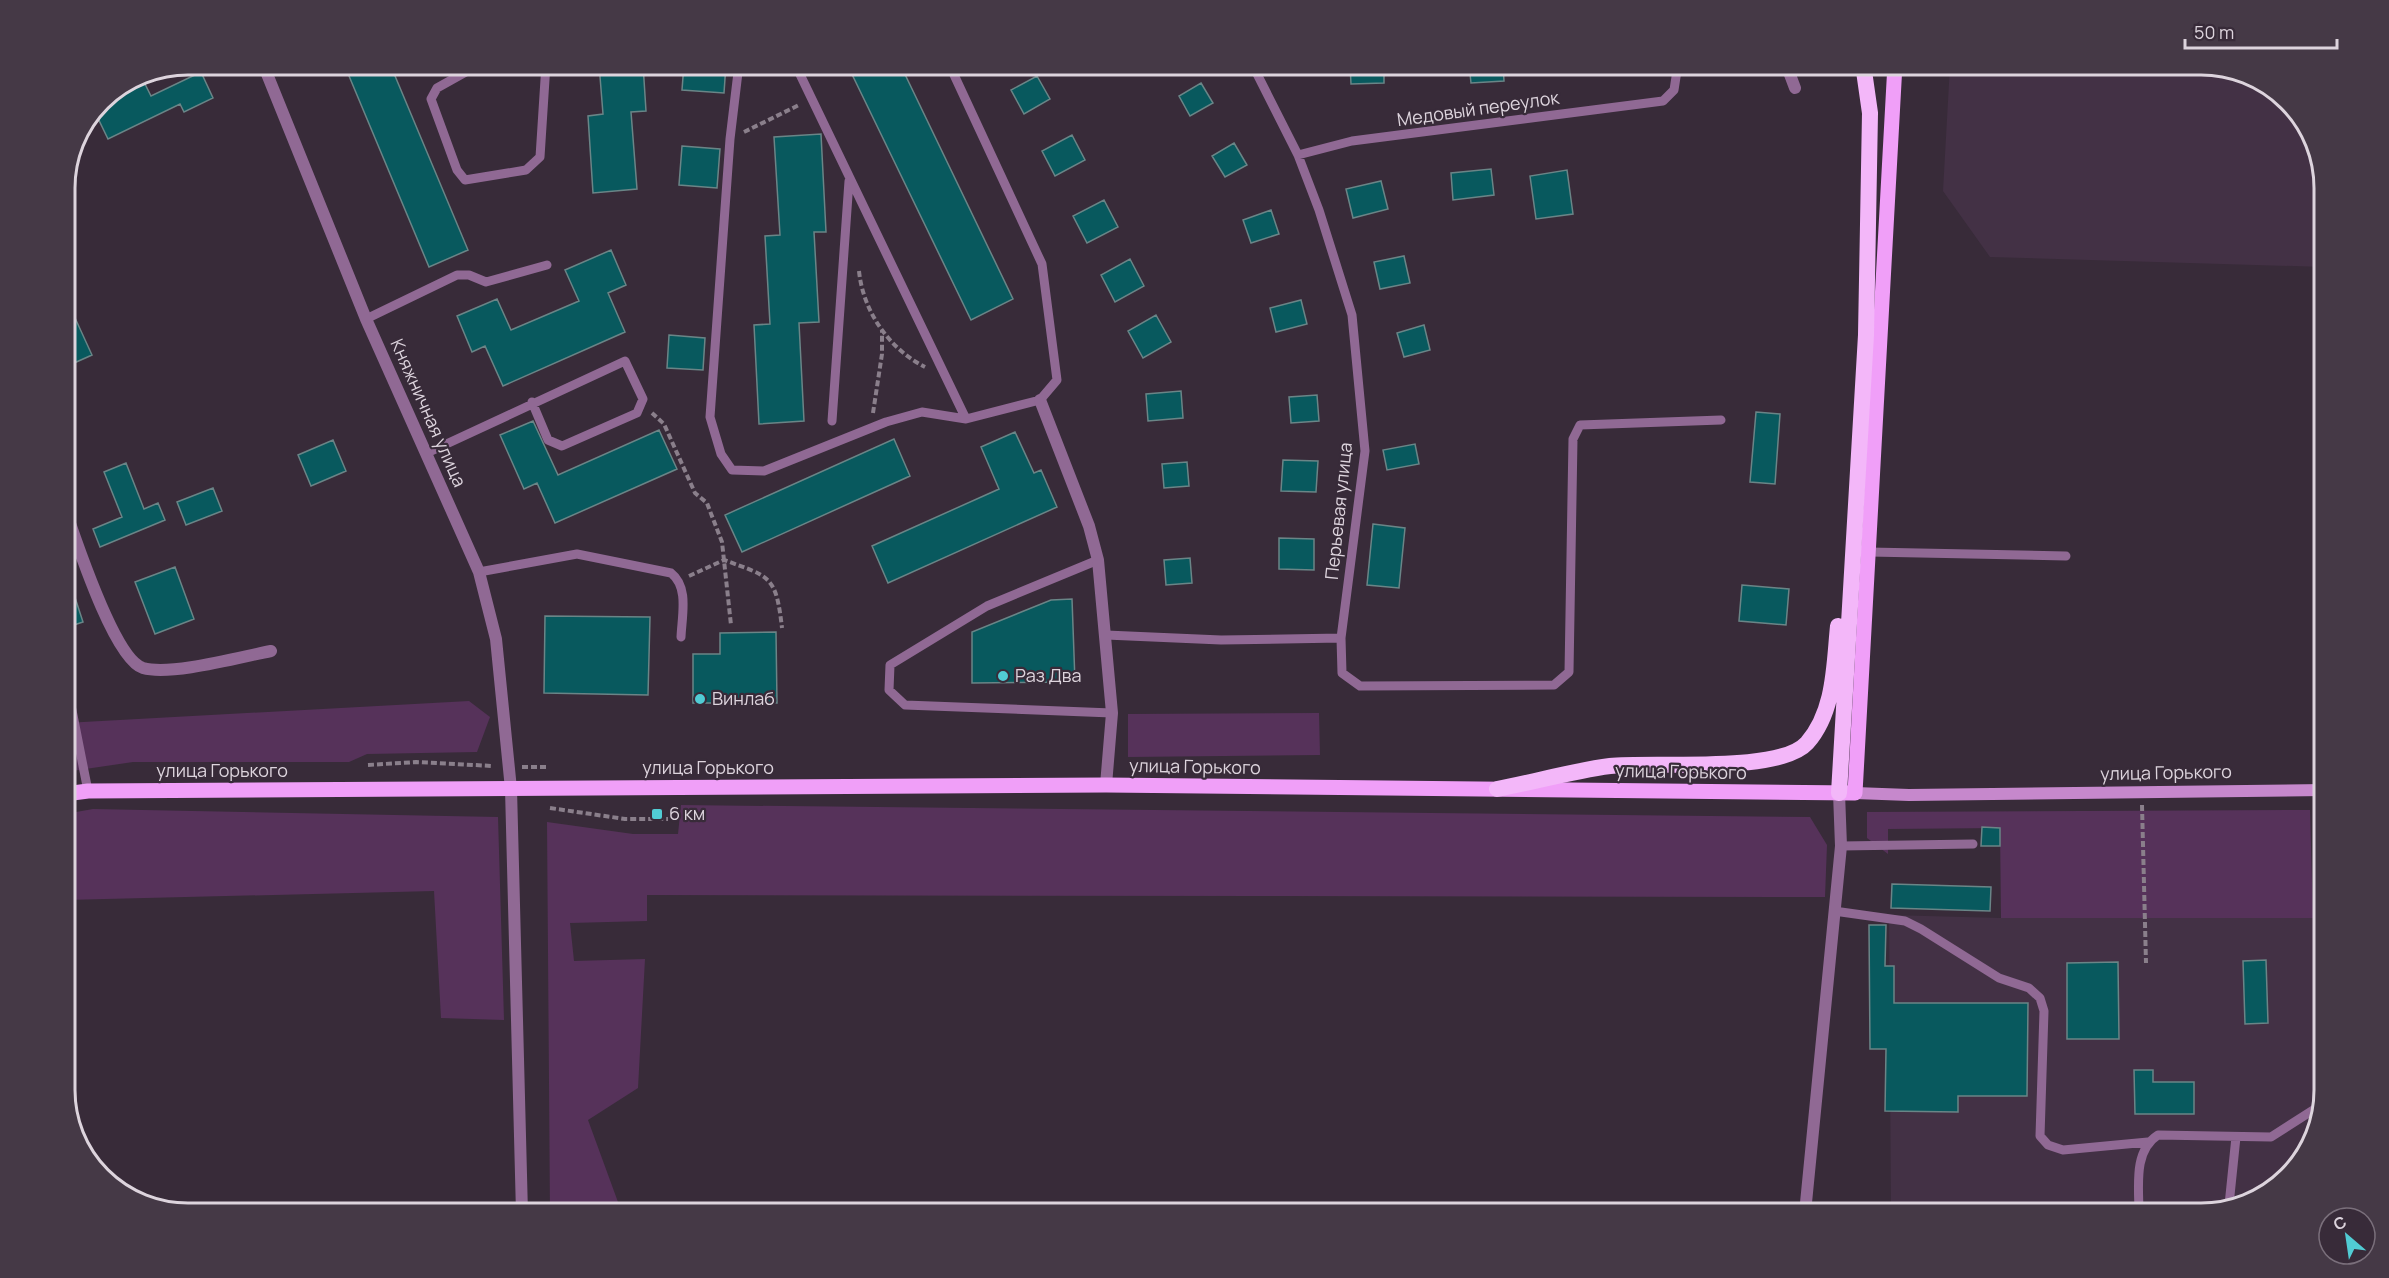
<svg xmlns="http://www.w3.org/2000/svg" width="2389" height="1278" font-family="Manrope,sans-serif">
<style>
.built{fill:#433145}
.green{fill:#56325a}
.building{fill:#08595e;stroke:#6a8587;stroke-width:1.5}
.lines{fill:none;stroke-linecap:round;stroke-linejoin:round}
.path{stroke:#8a7f8b;stroke-width:4;stroke-dasharray:6 3;stroke-linecap:butt}
.service{stroke:#906994;stroke-width:9}
.minor{stroke:#906994;stroke-width:12}
.secondary{stroke:#c688cc;stroke-width:12}
.primary{stroke:#f09ff8;stroke-width:15}
.trunk{stroke:#f3b7f9;stroke-width:16}
.poi-dot{fill:#51ccd4;stroke:#382b39;stroke-width:2}
.labels{text-anchor:middle;stroke-width:4.5;stroke-linejoin:round;paint-order:stroke}
.street-label{font-size:18px;fill:#ddd4dd;stroke:#382b39}
.poi-label{font-size:18px;fill:#ddd4dd;stroke:#382b39;text-anchor:start}
.rim{fill:none;stroke:#ddd4dd;stroke-width:3}
</style>
<rect width="100%" height="100%" fill="#382b39"/>
<path class="built" d="M1950 65 2201 64 2256 77 2304 120 2324 180V267L1990 257 1943 191Z
M1889 915 2001 918H2313L2324 936V1090L2312 1145 2269 1193 2202 1213H1891Z"/>
<path class="green" d="M469 701 490 717 477 752 367 754 349 762H133L65 772V723Z
M1319 713 1320 755 1128 757V714Z
M681 805 1810 817 1827 845 1825 897 647 895V921L570 923 574 961 645 959 638 1088 588 1120 622 1213H550L547 822 633 834H678Z
M93 809 498 817 504 1020 441 1018 434 891 65 900V814Z
M2310 810 2313 918H2001L2000 828 1888 829V854L1867 838V812Z"/>
<path class="building" d="M344 64H390L468 250 429 267Z
M599 64H643L646 111 631 112 637 189 593 193 588 116 603 114Z
M684 64H726L724 93 682 90Z
M847 64H900L1013 299 971 320Z
M1350 64H1384V83L1351 84Z
M1469 64H1503L1504 81 1471 83Z
M201 72 213 98 184 112 180 104 108 139 94 110 101 100 140 74 151 96Z
M1037 76 1050 99 1024 114 1011 90Z
M1201 83 1213 103 1190 116 1179 96Z
M821 134 826 232H814L819 322 799 323 804 421 759 424 754 325 770 324 765 236 780 235 774 137Z
M1072 135 1085 160 1055 176 1042 151Z
M1234 143 1247 165 1225 177 1212 156Z
M682 146 720 149 717 188 679 185Z
M1491 169 1494 195 1453 200 1451 173Z
M1567 170 1573 214 1536 219 1530 176Z
M1381 181 1388 209 1353 218 1346 189Z
M1104 200 1118 227 1087 243 1073 216Z
M1271 210 1279 234 1251 243 1243 220Z
M611 250 626 285 608 293 625 332 503 386 485 346 472 352 457 316 497 299 511 330 579 301 565 270Z
M1404 256 1410 283 1380 289 1374 262Z
M1130 259 1144 286 1115 302 1101 275Z
M65 296 92 355 65 367Z
M1301 300 1307 324 1276 332 1270 308Z
M1156 315 1171 342 1143 358 1128 331Z
M1424 325 1430 350 1404 357 1397 333Z
M669 335 705 338 703 370 667 368Z
M1181 391 1183 418 1148 421 1146 394Z
M1317 395 1319 421 1291 423 1289 397Z
M1756 412 1780 414 1775 484 1750 482Z
M533 421 558 475 659 430 677 469 555 523 537 483 524 489 500 435Z
M1015 432 1034 473 1041 470 1057 507 888 583 872 546 999 489 981 447Z
M894 439 910 476 742 552 725 515Z
M333 440 346 471 311 486 298 455Z
M1415 444 1419 464 1387 470 1383 450Z
M1283 460 1318 461 1316 492 1281 491Z
M1187 462 1189 486 1164 488 1162 464Z
M126 463 144 509 158 503 165 520 100 547 93 529 122 517 104 472Z
M213 488 222 511 186 525 177 502Z
M1373 524 1405 528 1399 588 1367 585Z
M1279 538 1314 539V570L1279 569Z
M1190 558 1192 583 1166 585 1164 560Z
M175 567 194 619 155 634 135 582Z
M65 576H68L83 622 65 628Z
M1742 585 1789 589 1786 625 1739 621Z
M1072 599 1075 682 972 683V632L1051 600Z
M545 616 650 617 648 695 544 693Z
M776 632 777 703H693V654H720V633Z
M1982 827 2000 828V846H1981Z
M1892 884 1991 887 1990 911 1891 908Z
M1869 925H1886L1885 966H1894V1003H2028L2027 1096H1958V1112L1885 1111 1886 1049H1870Z
M2266 960 2268 1023 2245 1024 2243 961Z
M2118 962 2119 1039H2067V963Z
M2134 1070H2153V1082H2194V1114H2135Z"/>
<g class="lines">
<path class="path" d="M744 132 799 105
M859 271C863 311 889 349 925 367
M652 413 664 424 695 493 707 503 710 511 722 542 731 625
M873 413 882 354V331
M689 576 724 560C771 577 776 576 782 628
M368 765 416 762 493 766
M522 767H549
M2142 805 2146 963
M550 808 625 819H668"/>
<path class="service" d="M480 64 437 88 431 99 457 170 465 180 526 170 540 157 546 64
M739 64 730 139 710 417 721 454 732 470 764 471 886 422 922 412 966 419 1040 400 1057 380 1042 264 949 64
M795 64 966 419
M1298 155 1352 141 1663 101 1674 90 1678 64
M366 319 457 275H469L486 282 547 265
M832 421 849 181
M427 453 625 361 643 399 637 413 562 446 548 440 532 402
M1869 552 2066 556
M1098 560 987 606 890 665 889 690 905 705 1112 713
M479 572 577 554 671 573C689 587 682 615 681 637
M1106 635 1221 640 1341 638 1365 451 1352 315 1319 210 1298 155 1252 64
M1341 638 1342 673 1360 686 1554 685 1569 672 1573 439 1580 425 1721 420
M65 675 88 791
M1841 846 1973 844
M1834 911 1905 921 1921 929 1999 978 2029 988 2040 998 2044 1011 2040 1136 2048 1145 2063 1150 2148 1142
M2229 1205 2236 1137
M2139 1213C2139 1187 2133 1151 2158 1135L2271 1137 2321 1105"/>
<path class="minor" d="M263 64 366 319 479 572 496 639 511 789 522 1213
M1786 64 1795 88
M1040 400 1089 526 1098 560 1112 713 1106 785
M65 509C76 540 114 659 143 668 171 676 240 657 271 651
M1805 1213 1841 846 1839 793"/>
<path class="secondary" d="M1855 793 1909 795 2324 790"/>
<path class="primary" d="M65 794 88 791 1106 785 1855 793 1895 64"/>
<path class="trunk" d="M1497 789C1534 782 1572 771 1610 766 1653 761 1779 774 1807 743 1835 711 1834 665 1838 626
M1839 793 1866 335 1870 113 1863 64"/>
</g>
<g class="poi-dot">
<circle cx="1003" cy="676" r="6"/>
<circle cx="700" cy="699" r="6"/>
<rect x="651" y="808" width="12" height="12" rx="3"/>
</g>
<g class="labels">
<g class="street-label">
<text transform="translate(1478 109) rotate(-8)" y="6">Медовый переулок</text>
<text transform="translate(428 413) rotate(66)" y="6">Княжничная улица</text>
<text transform="translate(1339 511) rotate(-84)" y="6">Перьевая улица</text>
<text transform="translate(1195 767) rotate(1)" y="6">улица Горького</text>
<text x="708" y="774">улица Горького</text>
<text x="222" y="777">улица Горького</text>
<text transform="translate(1681 772) rotate(1)" y="6">улица Горького</text>
<text transform="translate(2166 773) rotate(-1)" y="6">улица Горького</text>
</g>
<g class="poi-label">
<text x="1015" y="682">Раз Два</text>
<text x="712" y="705">Винлаб</text>
<text x="669" y="820">6 км</text>
</g>
</g>
<path d="M0 0H2389V1278H0ZM188 75H2201A113 113 0 0 1 2314 188V1090A113 113 0 0 1 2201 1203H188A113 113 0 0 1 75 1090V188A113 113 0 0 1 188 75Z" fill="#453946" fill-rule="evenodd"/>
<path class="rim" d="M188 75H2201A113 113 0 0 1 2314 188V1090A113 113 0 0 1 2201 1203H188A113 113 0 0 1 75 1090V188A113 113 0 0 1 188 75Z"/>
<g transform="translate(2347 1236) rotate(331)"><circle r="28" fill="#382b39" stroke="#7a6f7b" stroke-width="1.5"/>
<path d="M0-4.5L10 22L0 15L-10 22Z" fill="#51ccd4"/>
<text y="-9" font-size="16" font-weight="bold" text-anchor="middle" fill="#ddd4dd">С</text>
</g>
<path d="M2185 39v9h152v-9" fill="none" stroke="#ddd4dd" stroke-width="3"/>
<text x="2194" y="39" font-size="18" fill="#ddd4dd" stroke="#382b39" stroke-width="4.5" paint-order="stroke">50 m</text>
</svg>
